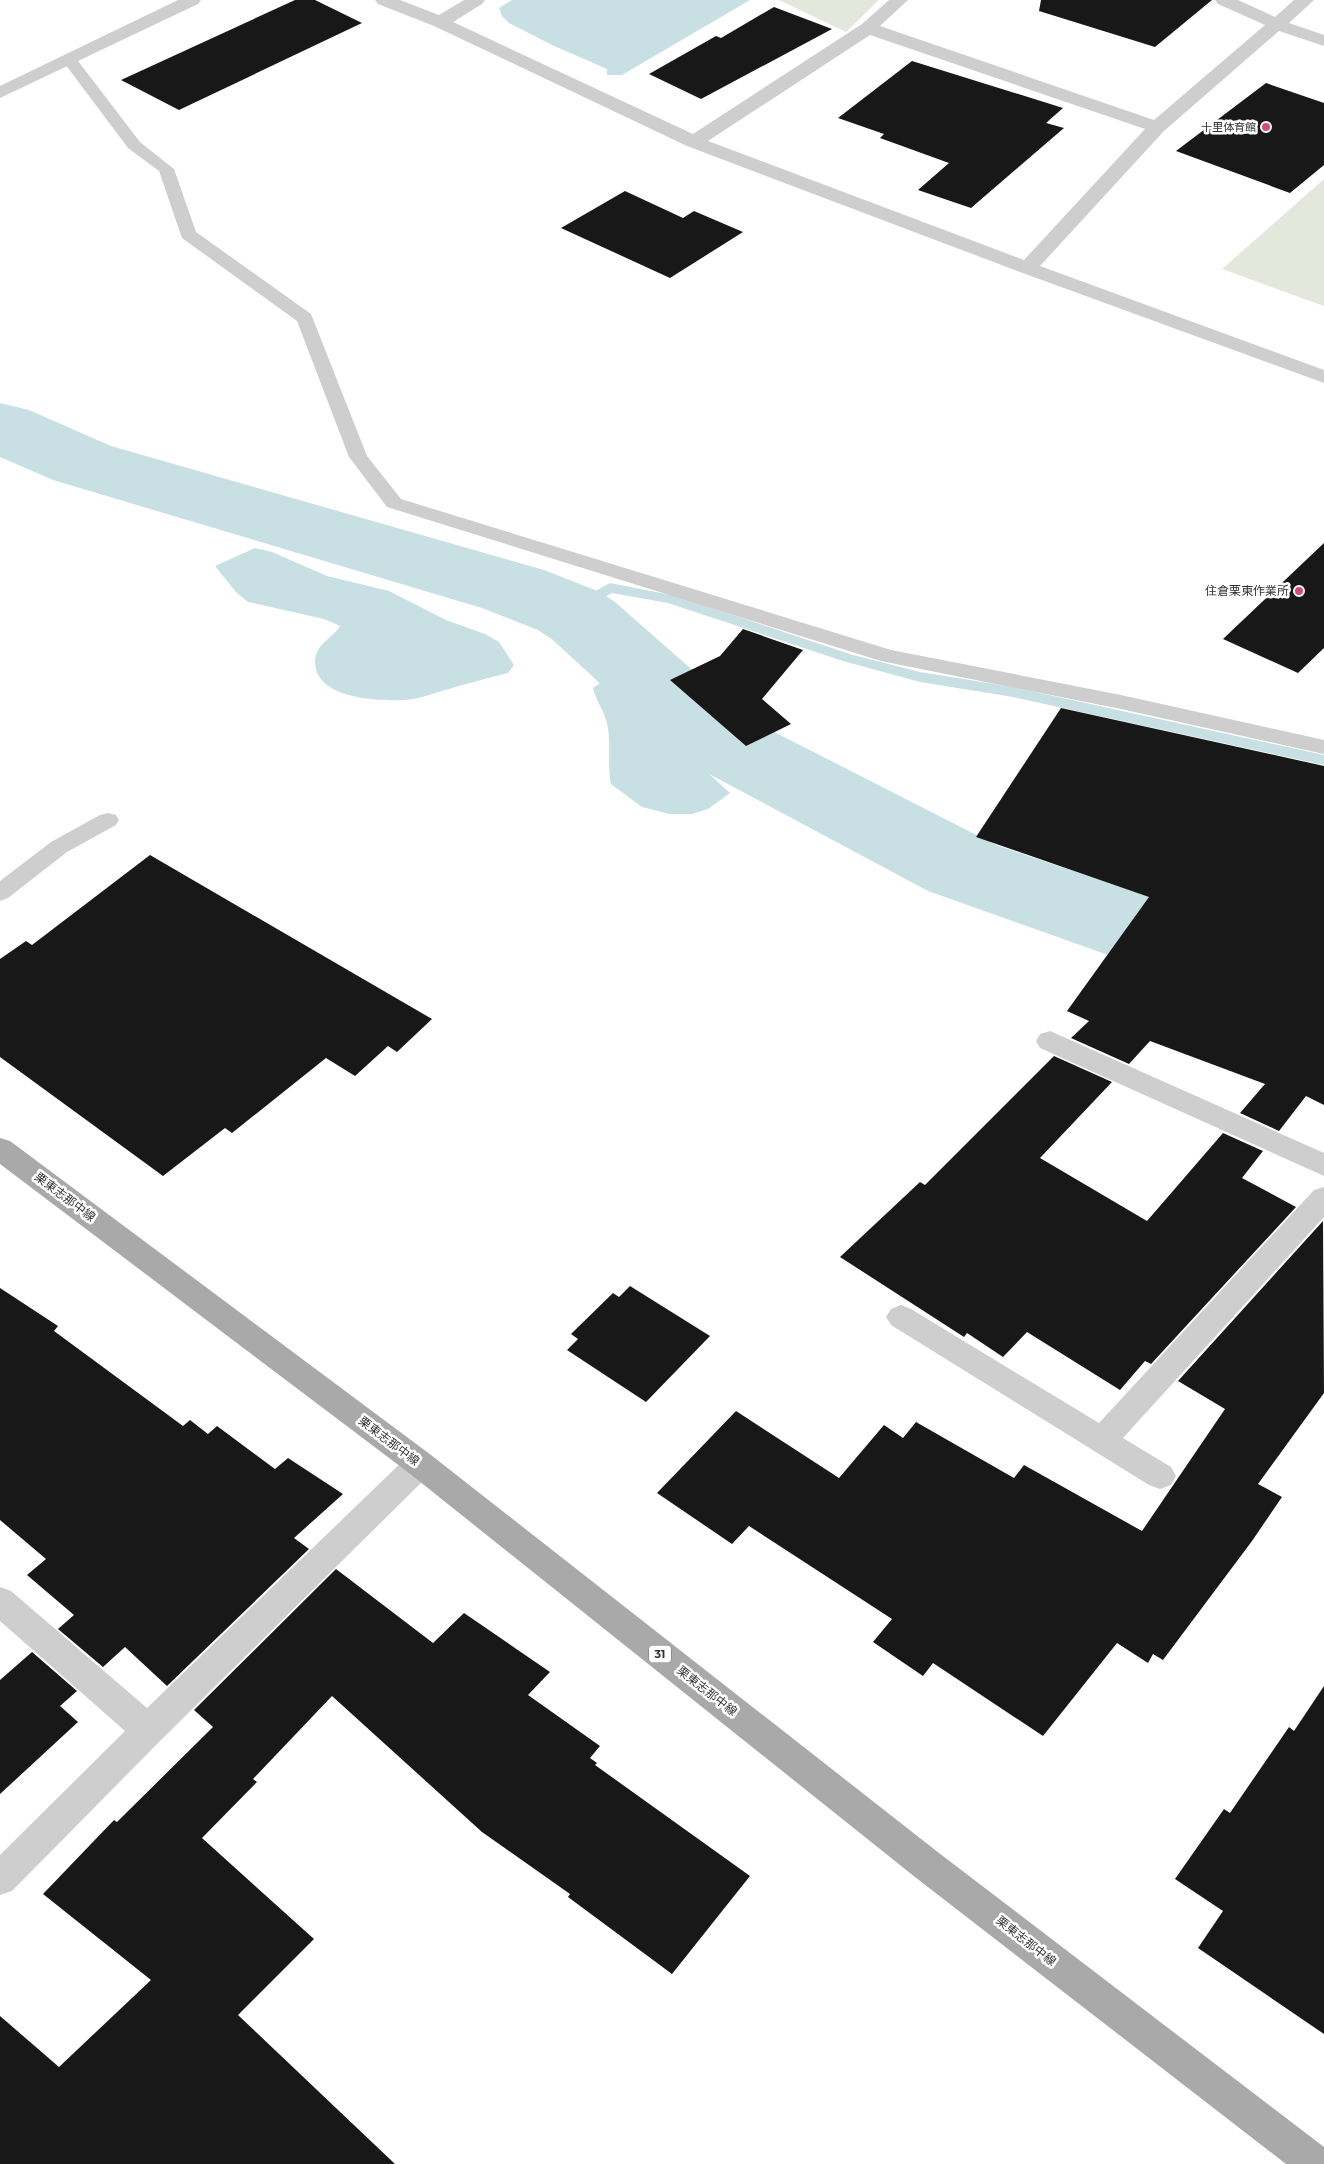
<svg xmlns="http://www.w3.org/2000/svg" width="1324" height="2164" font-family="Montserrat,'Noto Sans JP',sans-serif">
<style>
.green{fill:#e4e7db}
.water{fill:#c8e0e3}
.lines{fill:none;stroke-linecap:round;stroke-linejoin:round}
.stream{fill:#c8e0e3;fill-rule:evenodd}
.river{fill:#c8e0e3;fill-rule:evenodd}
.building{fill:#181818}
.lane{fill:#cecece;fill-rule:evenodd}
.street{fill:#cecece;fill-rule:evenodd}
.primary{fill:#a9a9a9;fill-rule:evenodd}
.poi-dot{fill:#d04c77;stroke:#fff;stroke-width:2}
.labels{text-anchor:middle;stroke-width:5;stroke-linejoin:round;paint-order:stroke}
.far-poi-label{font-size:11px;fill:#313131;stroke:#fff;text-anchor:end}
.shield{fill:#fff;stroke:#6f6f6f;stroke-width:1}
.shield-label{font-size:11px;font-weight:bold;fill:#313131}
.poi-label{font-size:12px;fill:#313131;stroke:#fff;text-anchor:end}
.street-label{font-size:12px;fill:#313131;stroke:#fff}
</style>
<rect width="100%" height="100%" fill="#fff"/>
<path class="green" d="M779 0H879L846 32Z
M1324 179V306L1222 269Z"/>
<path class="water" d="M512 0H750L622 75H607V69L552 45 509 23 502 16 499 8Z
M255 548 272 552 327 576 389 591 446 620 485 634 499 642 514 665 508 673C488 678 468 683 449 689 434 693 419 699 404 700 377 701 316 699 315 662 315 644 333 638 340 626L324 619 248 602 236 592 215 566Z
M600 683H609L730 793 708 809 692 814H669L642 807 611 784C607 765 611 747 608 729 606 712 596 702 593 688Z"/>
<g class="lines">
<path class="stream" d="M610 583 676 596 853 655 920 672 1013 687 1324 755V765L1013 697 920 682 843 661 668 603 612 593 574 614H564L562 611 564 608Z"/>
<path class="river" d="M0 403 29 410 111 446 544 570 600 592 615 602 747 718 996 845 1324 955V1029L1288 1019 928 891 683 760 553 640 538 630 482 608 53 480 0 457Z"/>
</g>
<path class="building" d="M295 0H315L362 23 179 110 121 80Z
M1041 0H1212L1155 47 1039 11Z
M774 7 832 29 701 99 649 74 716 36 721 38Z
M912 61 1063 108 1046 123 1064 128 971 208 918 190 949 163 880 138 884 134 838 118Z
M1266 83 1324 103V165L1290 193 1176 151Z
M625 191 683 218 694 211 743 232 670 278 561 228Z
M1324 543V648L1298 673 1223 639Z
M743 629 803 650 762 699 791 724 746 746 670 680 720 656Z
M1061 708 1324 766V1105L1306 1096 1279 1131 1240 1113 1265 1084 1150 1041 1129 1064 1071 1038 1089 1021 1067 1011 1149 897 976 837Z
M150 855 432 1019 397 1052 388 1046 355 1076 326 1058 232 1133 225 1128 163 1176 0 1057V959L26 941 32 945Z
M1054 1056 1112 1082 1040 1158 1147 1221 1223 1133 1263 1151 1242 1178 1296 1207 1151 1364 1145 1361 1120 1390 1027 1332 1003 1357 967 1333 964 1337 840 1257 920 1182 925 1185Z
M1323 1221 1324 1393 1258 1484 1282 1497 1252 1541 1163 1660 1153 1654 1148 1663 1117 1643 1043 1736 933 1663 923 1676 873 1642 892 1619 749 1526 732 1544 657 1493 736 1411 839 1478 884 1425 903 1438 916 1422 1014 1478 1024 1465 1142 1531 1225 1409 1178 1381Z
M630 1286 710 1336 646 1402 567 1350 578 1339 571 1334 613 1293 619 1297Z
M0 1288 58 1326 54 1331 183 1426 190 1420 208 1434 217 1426 275 1469 288 1458 343 1494 294 1538 309 1549 167 1686 125 1647 103 1667 58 1629 74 1615 27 1575 46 1559 0 1520Z
M336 1569 433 1643 464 1613 550 1672 528 1695 600 1746 590 1758 597 1763 595 1765 750 1876 672 1974 568 1897 570 1894 482 1832 332 1696 253 1779 257 1782 202 1838 314 1939 238 2015 395 2164H0V2016L59 2067 151 1980 43 1894 114 1820 117 1822 213 1727 194 1710Z
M32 1652 77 1691 60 1706 78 1722 0 1794V1680Z
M1324 1686V2034L1198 1948 1223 1911 1175 1879 1224 1809 1230 1813 1289 1727 1294 1731Z"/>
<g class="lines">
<path class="lane" d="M70 55 75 57 140 142 174 169 196 232 311 314 367 456 401 499 891 650 1121 695 1324 740V754L1121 709 881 661 387 507 349 457 297 321 182 238 159 171 128 148 62 60 65 57Z
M108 813 116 815 119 820 116 825 67 852 8 898 0 901V881L51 842 100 815Z"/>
<path class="street" d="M178 0H201L198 4 0 98V86Z
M375 0H400L439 15 464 0H485L482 4 453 22 693 134 862 24 889 0H908L880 26 1154 120 1265 25 1218 4 1215 0H1238L1275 17 1294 0H1314L1289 23 1324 35V46L1279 31 1164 131 1040 266 1324 370V383L1020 272 687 146 434 26 378 4ZM870 35 1145 129 1024 260 708 141Z
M1050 1031 1324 1153V1176L1040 1048 1036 1041 1040 1034Z
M1324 1187V1217L1123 1438 1171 1467 1176 1476 1171 1485 1160 1489 1149 1485 891 1325 886 1317 891 1309 901 1305 911 1309 1099 1423 1314 1190Z
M420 1451 431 1455 436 1464 431 1473 160 1741 12 1891 0 1895V1855L125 1731 0 1621V1587L11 1591 147 1708 409 1455Z"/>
<path class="primary" d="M0 1138 10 1141 431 1455 939 1853 1324 2147V2164H1286L915 1877 409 1473 0 1164Z"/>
</g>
<g class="poi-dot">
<circle cx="1266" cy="127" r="5"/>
<circle cx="1299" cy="591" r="5"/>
</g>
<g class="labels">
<g class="far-poi-label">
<text x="1256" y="131">十里体育館</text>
</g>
<rect class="shield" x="649" y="1645.5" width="22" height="17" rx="4"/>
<g class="shield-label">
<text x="660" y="1658">31</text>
</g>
<g class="poi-label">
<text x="1289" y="595">住倉栗東作業所</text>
</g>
<g class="street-label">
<text transform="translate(65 1197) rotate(37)" y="4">栗東志那中線</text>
<text transform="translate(389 1441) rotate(37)" y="4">栗東志那中線</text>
<text transform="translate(707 1691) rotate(38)" y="4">栗東志那中線</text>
<text transform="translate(1026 1941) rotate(38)" y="4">栗東志那中線</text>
</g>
</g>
</svg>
